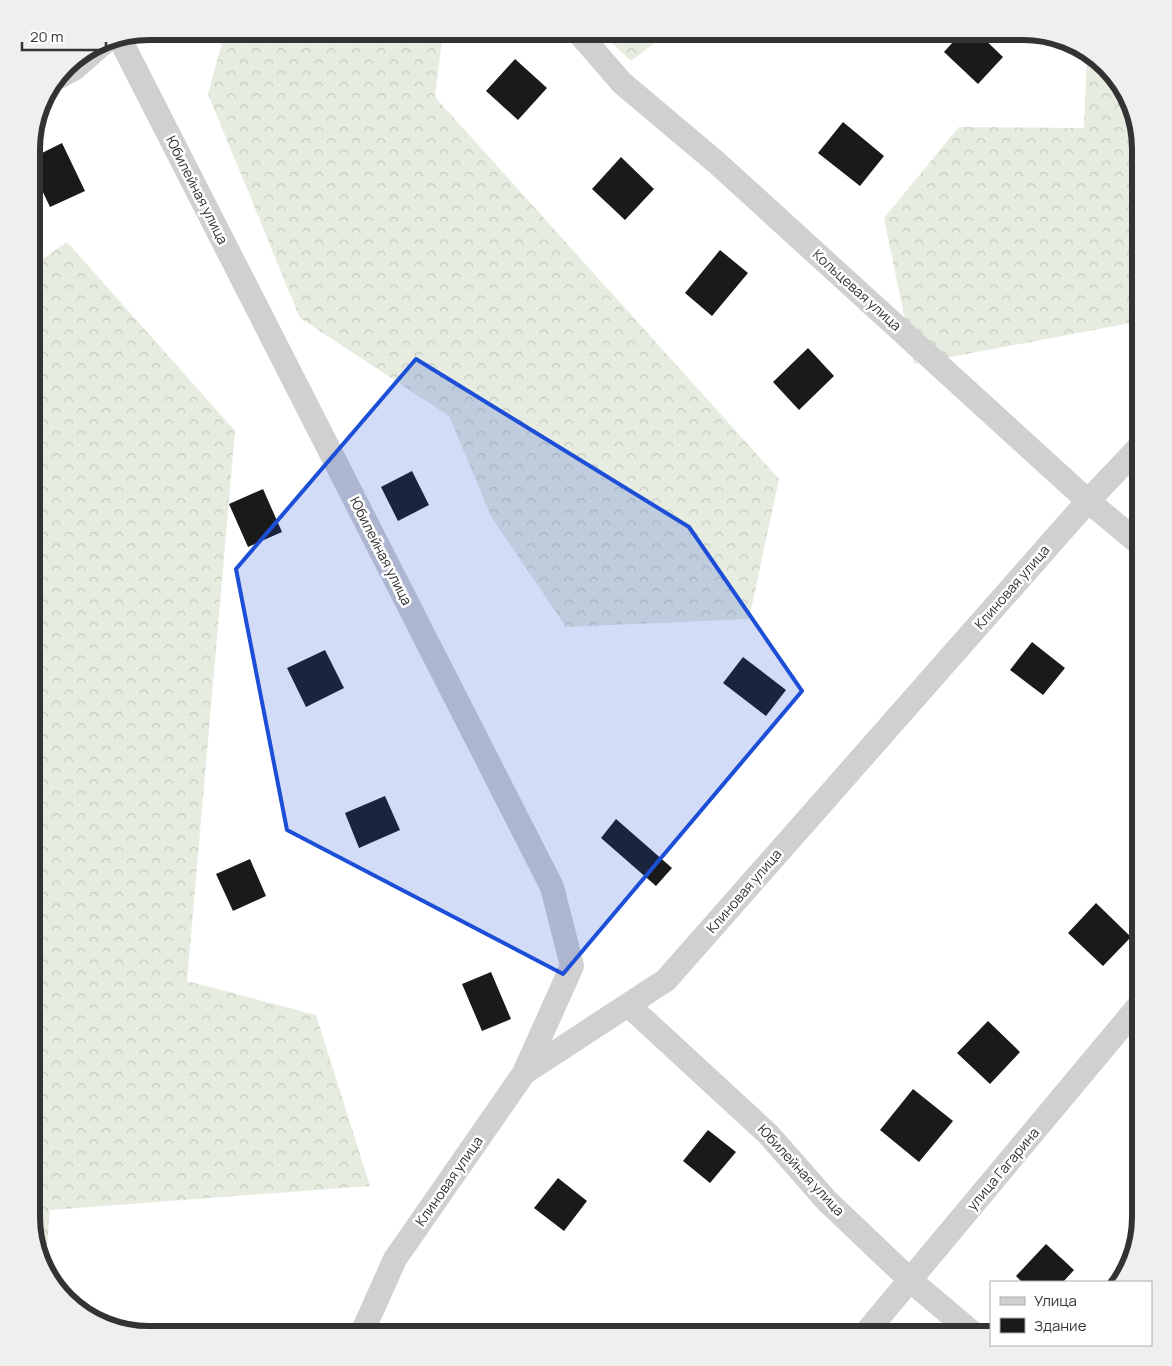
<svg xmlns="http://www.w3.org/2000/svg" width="1172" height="1366" font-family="Manrope,sans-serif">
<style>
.forest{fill:url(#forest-crowns)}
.building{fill:#1a1a1a}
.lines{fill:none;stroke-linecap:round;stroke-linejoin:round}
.minor{stroke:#d0d0d0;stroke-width:24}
.marked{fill:#1d4ed8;fill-opacity:0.2;stroke:#1d4ed8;stroke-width:4;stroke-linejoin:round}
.labels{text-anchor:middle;stroke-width:5;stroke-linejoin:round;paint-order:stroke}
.street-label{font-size:14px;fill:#333;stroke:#fff}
.rim{fill:none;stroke:#333;stroke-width:6}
</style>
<defs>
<pattern id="forest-crowns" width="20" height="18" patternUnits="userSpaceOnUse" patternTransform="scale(1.25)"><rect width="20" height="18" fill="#e6ecdf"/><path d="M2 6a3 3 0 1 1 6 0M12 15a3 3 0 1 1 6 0" fill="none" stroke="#c6cbc0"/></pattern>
</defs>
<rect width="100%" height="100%" fill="#fff"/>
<path class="forest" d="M225 31H443L435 97 779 479 749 619 566 627 492 518 449 416 300 318 208 94Z
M599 31H670L631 61Z
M1087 52 1117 78 1141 149V321L914 364 884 218 959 127 1084 128Z
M67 242 235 431 187 981 316 1015 370 1186 50 1210 46 1259 31 1217V267Z"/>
<path class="building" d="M963 31H976L1003 57 978 84 944 52Z
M515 59 547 88 518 120 486 91Z
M843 122 884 156 860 186 818 153Z
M62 143 85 191 50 207 32 169V158Z
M621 157 654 189 625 220 592 189Z
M720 250 748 273 712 316 685 293Z
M808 348 834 376 799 410 773 382Z
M412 471 429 505 398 521 381 487Z
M263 489 282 532 248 547 229 504Z
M1032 642 1065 668 1043 695 1010 670Z
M325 650 344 688 306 707 287 668Z
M743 657 786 690 766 716 723 683Z
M385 796 400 830 359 848 345 813Z
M616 819 672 868 656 886 601 838Z
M250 859 266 896 233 911 216 874Z
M1096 903 1131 937 1103 966 1068 933Z
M491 972 511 1019 482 1031 462 984Z
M988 1021 1020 1052 990 1084 957 1053Z
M913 1089 953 1121 919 1162 880 1130Z
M708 1130 736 1152 710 1183 683 1161Z
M558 1178 587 1201 564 1231 534 1208Z
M1046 1244 1074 1270 1063 1282H1022L1016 1276Z"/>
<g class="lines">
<path class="minor" d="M577 31 622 83 717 163 1088 501 1141 545
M119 37 552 887 572 966 524 1073
M59 77 74 69 107 40
M628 1005 768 1134 827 1201 910 1280 975 1335
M361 1335 395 1259 524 1073 666 980 1088 501 1141 445
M864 1335 1141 1003"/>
</g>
<path class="marked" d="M416 359 689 527 802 691 563 974 287 830 236 569Z"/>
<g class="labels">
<g class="street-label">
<text transform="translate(197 190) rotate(63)" y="5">Юбилейная улица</text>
<text transform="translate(857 290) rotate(42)" y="5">Кольцевая улица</text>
<text transform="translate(381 551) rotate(63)" y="5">Юбилейная улица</text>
<text transform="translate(1012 587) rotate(-49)" y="5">Клиновая улица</text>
<text transform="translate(744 891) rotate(-49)" y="5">Клиновая улица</text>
<text transform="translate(1003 1169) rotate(-50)" y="5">улица Гагарина</text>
<text transform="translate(801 1170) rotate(47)" y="5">Юбилейная улица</text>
<text transform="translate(449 1181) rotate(-55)" y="5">Клиновая улица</text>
</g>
</g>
<path d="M0 0H1172V1366H0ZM149 40H1023A109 109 0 0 1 1132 149V1217A109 109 0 0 1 1023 1326H149A109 109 0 0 1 40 1217V149A109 109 0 0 1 149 40Z" fill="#efefef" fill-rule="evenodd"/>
<path class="rim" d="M149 40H1023A109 109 0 0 1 1132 149V1217A109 109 0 0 1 1023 1326H149A109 109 0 0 1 40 1217V149A109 109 0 0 1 149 40Z"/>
<rect x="990" y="1281" width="162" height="65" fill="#ffffff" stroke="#adadad"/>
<rect x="1000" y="1297" width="25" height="8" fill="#d0d0d0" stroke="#adadad"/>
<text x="1034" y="1306" font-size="15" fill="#333333">Улица</text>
<rect x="1000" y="1318" width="25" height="15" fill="#1a1a1a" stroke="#adadad"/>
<text x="1034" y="1331" font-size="15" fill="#333333">Здание</text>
<path d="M22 42v8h84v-8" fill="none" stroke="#333333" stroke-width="2.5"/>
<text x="30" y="42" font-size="15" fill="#333333" stroke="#ffffff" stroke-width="4" paint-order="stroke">20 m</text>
</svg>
